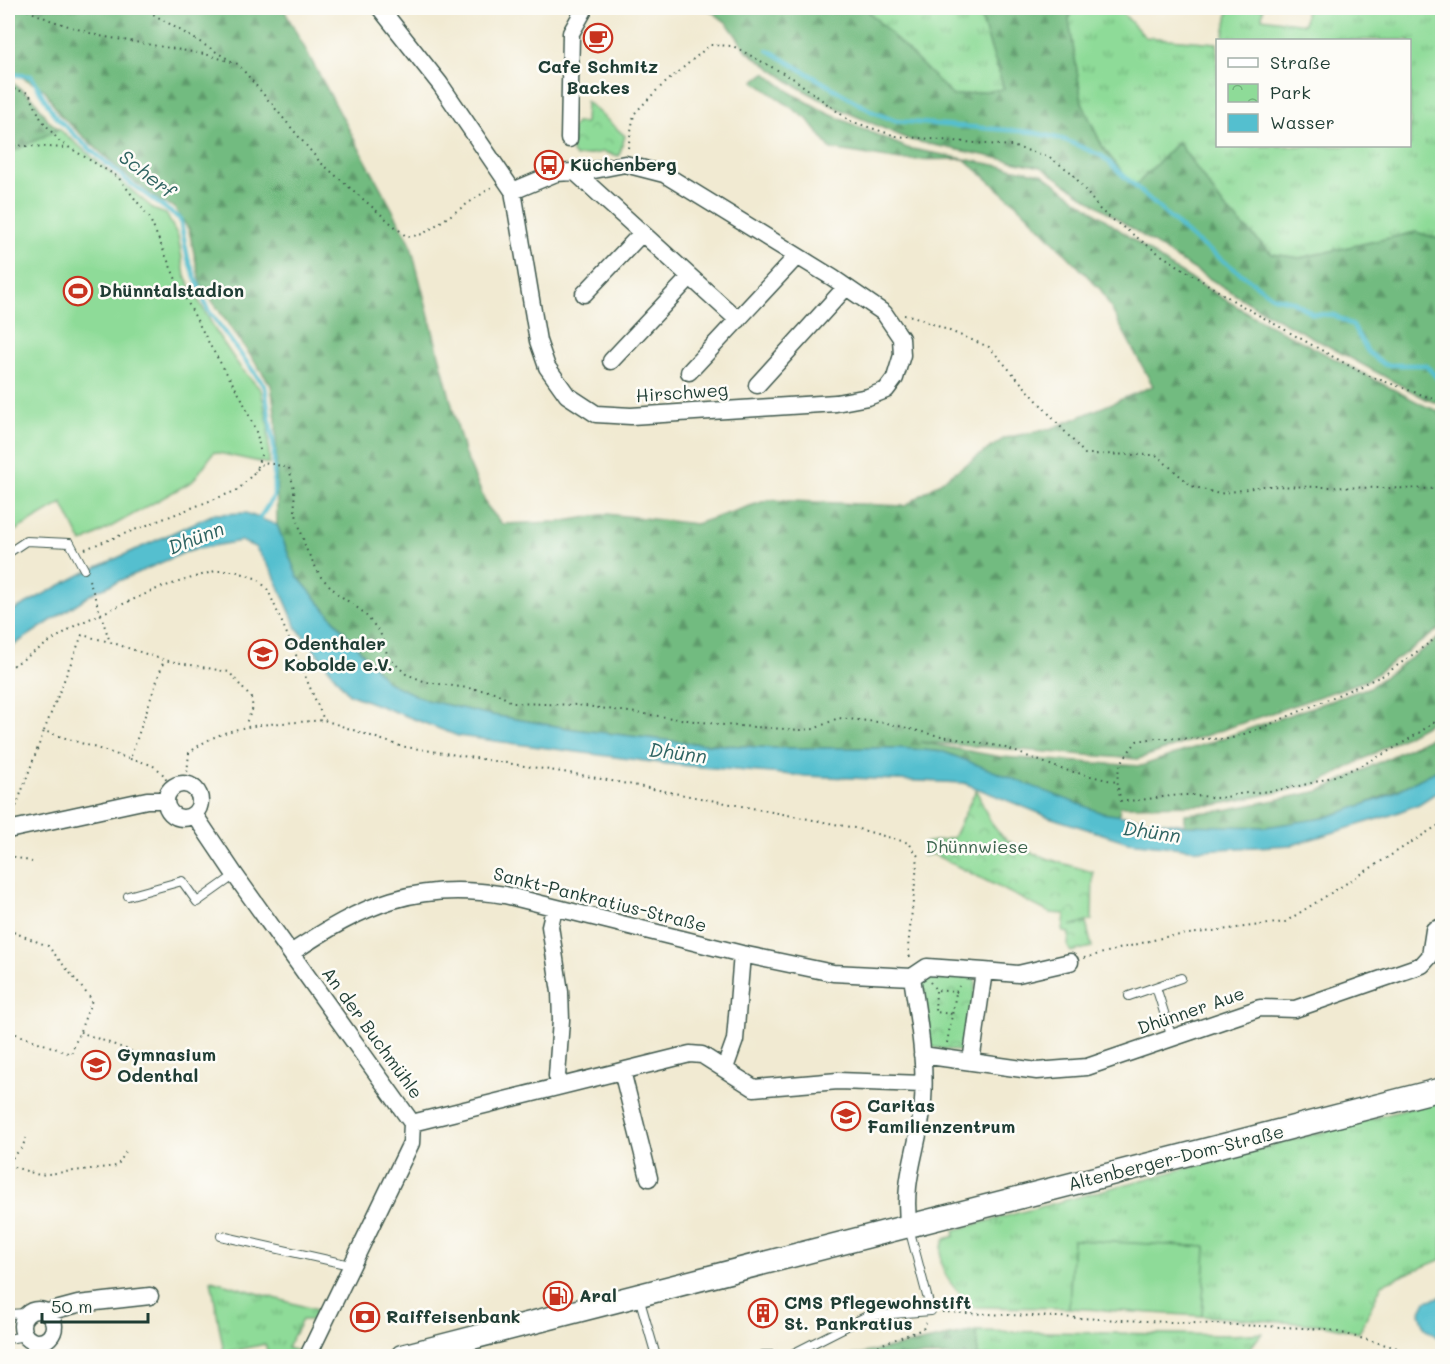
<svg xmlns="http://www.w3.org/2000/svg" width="1450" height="1364" font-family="Mali,sans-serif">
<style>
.grass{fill:url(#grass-tufts);stroke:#568c66;stroke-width:1.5}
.forest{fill:url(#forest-firs);stroke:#487c5a;stroke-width:1.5}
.park{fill:url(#park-crowns);stroke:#568c66;stroke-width:1.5}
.pitch{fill:#8edb98;stroke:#568c66;stroke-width:1.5}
.water{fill:#54bfcf;stroke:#3a7e82;stroke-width:1.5}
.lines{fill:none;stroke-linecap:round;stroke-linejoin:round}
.stream{stroke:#54bfcf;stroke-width:4.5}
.lane-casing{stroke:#3e574c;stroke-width:10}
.street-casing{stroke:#3e574c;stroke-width:19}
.secondary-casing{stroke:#3e574c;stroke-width:25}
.path{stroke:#3e574c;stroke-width:2;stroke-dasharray:1.5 4.5;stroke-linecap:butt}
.lane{stroke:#fff;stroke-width:8}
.street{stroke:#fff;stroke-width:16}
.secondary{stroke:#fff;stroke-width:22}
.labels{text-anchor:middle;stroke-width:5;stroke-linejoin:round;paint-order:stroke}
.poi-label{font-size:18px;font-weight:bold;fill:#1f3d34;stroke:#fdfcf7;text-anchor:start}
.street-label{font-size:18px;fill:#1f3d34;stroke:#fdfcf7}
.park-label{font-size:18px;fill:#3b644d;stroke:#fdfcf7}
.water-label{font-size:20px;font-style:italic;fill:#2f6462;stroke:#fdfcf7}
</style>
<defs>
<pattern id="grass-tufts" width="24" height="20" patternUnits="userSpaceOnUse" patternTransform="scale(1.5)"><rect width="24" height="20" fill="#8edb98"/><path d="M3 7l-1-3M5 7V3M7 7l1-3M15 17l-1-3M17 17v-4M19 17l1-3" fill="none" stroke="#73b37d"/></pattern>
<pattern id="forest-firs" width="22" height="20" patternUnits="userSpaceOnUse" patternTransform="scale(1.5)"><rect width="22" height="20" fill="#72bb80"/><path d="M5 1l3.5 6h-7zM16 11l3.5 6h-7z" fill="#5d996a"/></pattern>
<pattern id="park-crowns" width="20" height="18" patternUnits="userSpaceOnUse" patternTransform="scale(1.5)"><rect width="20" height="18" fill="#8edb98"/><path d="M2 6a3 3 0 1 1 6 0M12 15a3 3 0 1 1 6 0" fill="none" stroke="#73b37d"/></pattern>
</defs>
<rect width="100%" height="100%" fill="#fdfcf7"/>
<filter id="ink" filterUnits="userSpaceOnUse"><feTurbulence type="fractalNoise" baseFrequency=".0167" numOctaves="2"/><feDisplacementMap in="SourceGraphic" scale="12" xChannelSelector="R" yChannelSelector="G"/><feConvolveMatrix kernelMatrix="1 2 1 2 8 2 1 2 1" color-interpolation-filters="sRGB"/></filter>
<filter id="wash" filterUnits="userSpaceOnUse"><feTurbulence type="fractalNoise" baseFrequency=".008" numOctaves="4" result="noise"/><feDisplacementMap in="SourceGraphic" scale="24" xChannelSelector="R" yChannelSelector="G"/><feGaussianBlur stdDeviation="1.35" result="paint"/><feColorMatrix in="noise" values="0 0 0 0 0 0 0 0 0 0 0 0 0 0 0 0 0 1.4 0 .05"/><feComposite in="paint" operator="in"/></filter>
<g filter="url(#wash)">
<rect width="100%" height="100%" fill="#f1ead2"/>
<path class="grass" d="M865 8H978L1004 89 952 96Z
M1071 8H1118L1145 37 1217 43 1218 146H1410V40H1223L1229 8H1263L1262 18 1304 24 1306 8H1442V240L1416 232 1299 258 1272 254 1224 207 1178 143 1134 187 1103 148 1082 103 1069 20Z
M1442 1100V1259L1382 1284 1359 1333 1325 1325 1202 1316 1206 1247 1073 1240 1069 1308 973 1307C954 1289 931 1267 945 1239L955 1236 954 1230Z
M211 1280 320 1311 315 1320H302L287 1348 298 1351 295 1356H269L265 1344 224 1353Z
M976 1331 1231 1335 1262 1333 1244 1356H978Z"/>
<path class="forest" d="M8 8H283L410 242 464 452 487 506 502 524 558 522 607 514 696 524 768 500 905 506 1005 438 1053 428 1153 386 1101 290 1023 210 964 159 901 160 831 149 807 119 754 81 765 73 793 94 829 114 907 148 1042 174 1171 267 1251 315 1425 406 1442 412V627L1367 680 1138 759 920 742 1001 757 1141 766 1370 687 1442 636V716L1318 784 1215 805 1120 806 1119 816 1102 813 1038 790 944 752 900 748H775L690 743 573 729 486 714 426 700 387 682 297 576 277 525 276 419 271 385 201 285 189 230 174 207 162 202 123 173 59 114 45 90 12 71 8 73Z
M707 8H830L833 13 865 8 953 96 1004 89 978 8H1071L1069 20 1082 103 1103 148 1134 187 1178 142 1224 207 1272 254 1300 258 1416 232 1442 240V404L1428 400 1256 307 1174 257 1041 167 910 140 833 106 796 86 748 52 727 23Z
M10 81 33 98 49 121 59 129 8 154V82Z
M1434 736 1442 745V765L1438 770C1384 798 1326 825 1263 827 1237 828 1211 826 1185 825V814L1220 811 1320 791Z
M976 1331 978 1356H850Z"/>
<path class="park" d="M586 101 625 136 619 156 603 152 576 157 572 153V128L576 123H585Z
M976 790C982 802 987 818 995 828 1013 853 1064 863 1093 872L1092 920 1070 926 1086 923 1092 947 1071 952 1068 947 1069 933 1063 932 1065 914 1050 913 933 854 923 856 924 843 953 838Z
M925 973 974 977 976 983 965 1052 930 1047 920 983Z"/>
<path class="pitch" d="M59 129 155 210 166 214 178 236 185 276 218 335 240 367 261 390 268 423 269 464 214 452 193 481 82 543 62 503 8 535V154Z
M1073 1240 1206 1247 1202 1316 1069 1308Z"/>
<path class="water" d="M246 513 277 525 297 576 387 682 426 700 486 714 573 729 690 743 775 748H900L944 752 1102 813 1185 825 1265 827 1324 818 1383 798 1438 770 1442 765V789L1419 804 1391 815 1292 845 1200 850 1128 842 1049 817 964 783 805 776 667 764 458 736 349 694 297 628 273 573 255 547 241 541 190 550 96 591 8 649V613L82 574 214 514Z
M1442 1296V1341L1425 1328 1420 1313 1426 1301Z"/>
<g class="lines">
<path class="stream" d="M768 50 873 112 896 121 1032 132 1065 140 1102 156 1192 238 1273 297 1292 301 1313 314 1334 315 1353 326 1368 352 1385 365H1426L1442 384
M8 74 31 76 55 116 83 143 130 183 180 219 188 259 208 310 265 387 274 449V496L258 521"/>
</g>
</g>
<g filter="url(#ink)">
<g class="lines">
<g class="lane-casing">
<path id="lane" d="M8 553 26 541 70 543 84 569
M128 896 182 881 197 902 235 875
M1156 987 1172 1038
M1129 996 1181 978
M221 1236 350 1265
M639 1297 656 1356
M8 1314 27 1313
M8 1339 25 1336
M763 1355H790L867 1316 931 1311 909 1228"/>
</g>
<g class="street-casing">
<path id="street" d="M380 8 440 84 513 191 538 341 547 367 567 395 596 414 631 416 836 403 868 397 886 390 895 378 902 355 901 338 884 313 833 278 664 174 625 164 589 171 556 173 513 191
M569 139 571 33 585 8
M575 172 738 320
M584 294 642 233
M611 361 690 277
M689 372 797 256
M757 385 846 287
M166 801a17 17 0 1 1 34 0a17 17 0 1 1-34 0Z
M194 814 235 875 412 1123 411 1143 308 1356
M8 830 147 800H166
M554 909 550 926 560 992 561 1020 557 1076 561 1086
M291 953C364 904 415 881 505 895L742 954 833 973 912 977
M912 977 927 967 984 971
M922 1055 1037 1071 1087 1067 1260 1008 1295 1009 1422 965 1430 956 1434 930 1442 927
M971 1062 984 971 1018 974 1070 962
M725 1068 735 1040 742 954
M622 1071 649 1178
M412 1123 690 1054 702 1055 754 1088 838 1081 923 1084
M909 1228C901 1178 920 1147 923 1101 926 1060 918 1018 912 977
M22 1326a16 16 0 1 1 32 0a16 16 0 1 1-32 0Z
M48 1312 78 1304 150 1296"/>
</g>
<g class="secondary-casing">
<path id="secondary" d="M402 1356 1442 1089"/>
</g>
<path class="path" d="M22 8 50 20 99 36 205 54 238 64 320 162 407 237 423 234 492 187
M143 8 233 62
M8 88 29 93 41 119 60 142 118 177 149 217 177 282 211 347 242 399 257 434 261 455 255 472
M8 145 68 148
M628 148 634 114 657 90 710 45 733 46 794 79 850 121 896 136 1011 146 1048 156 1072 173 1101 211 1158 253 1237 303 1364 374 1442 402
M904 315 913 316 989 347 1085 454 1156 455 1192 486 1219 494 1264 486 1442 489
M85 549 238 490 264 462 289 468 294 489 295 511 306 549 321 577 338 594 363 612 380 632 388 657 406 674 426 682 495 692 513 703 578 705 724 725 801 730 814 729 838 718 887 723 930 734 1003 747 1061 769 1116 782
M89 580 110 642 164 660 229 672 251 698 253 708 245 725
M1442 634 1384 675 1259 729 1229 739 1156 738 1137 741C1119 764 1113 771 1121 801 1144 801 1166 795 1189 795 1199 795 1208 797 1217 798 1227 798 1238 793 1249 793 1328 787 1378 762 1442 717
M8 669 76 625 159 588 215 571H235L258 579 268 590 324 720 400 746 581 775 855 828 909 843 918 856 908 947 910 959
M44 731 82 635 110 642
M130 759C150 764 161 765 169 786
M186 784 189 753C229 720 275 725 324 720
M14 812 44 731 130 759 164 660
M8 855 32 862
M8 930 48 946 92 1000 71 1054 8 1031
M1084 958 1165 937 1285 922 1442 823
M930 982 936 990 956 992 959 986
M936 991 935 1012 953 1014
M80 1032 158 1061
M947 1043 956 993
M8 1162 22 1148 26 1138
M8 1165 39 1175 117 1166 127 1150
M8 1292V1301
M942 1312 1327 1329 1427 1356
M850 1356 923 1329 926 1323"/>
<use href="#lane" class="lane"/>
<use href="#street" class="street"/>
<use href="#secondary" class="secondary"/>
</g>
</g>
<defs>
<g id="cafe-ring" transform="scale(1.5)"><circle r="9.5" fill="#fdfcf7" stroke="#c8321e" stroke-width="1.5"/><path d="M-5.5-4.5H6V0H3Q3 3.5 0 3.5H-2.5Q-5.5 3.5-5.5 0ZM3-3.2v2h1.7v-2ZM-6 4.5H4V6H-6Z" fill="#c8321e"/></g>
<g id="bus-ring" transform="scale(1.5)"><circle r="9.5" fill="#fdfcf7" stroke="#c8321e" stroke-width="1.5"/><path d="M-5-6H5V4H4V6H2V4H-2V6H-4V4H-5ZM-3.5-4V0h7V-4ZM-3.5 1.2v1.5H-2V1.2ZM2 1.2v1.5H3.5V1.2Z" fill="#c8321e"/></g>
<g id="stadium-ring" transform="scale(1.5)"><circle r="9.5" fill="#fdfcf7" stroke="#c8321e" stroke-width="1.5"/><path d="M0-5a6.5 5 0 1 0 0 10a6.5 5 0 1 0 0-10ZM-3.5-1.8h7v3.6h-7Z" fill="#c8321e"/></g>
<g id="school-ring" transform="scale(1.5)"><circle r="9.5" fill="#fdfcf7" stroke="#c8321e" stroke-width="1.5"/><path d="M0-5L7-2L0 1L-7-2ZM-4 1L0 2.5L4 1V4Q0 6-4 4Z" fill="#c8321e"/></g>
<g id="fuel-ring" transform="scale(1.5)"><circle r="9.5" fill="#fdfcf7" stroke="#c8321e" stroke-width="1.5"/><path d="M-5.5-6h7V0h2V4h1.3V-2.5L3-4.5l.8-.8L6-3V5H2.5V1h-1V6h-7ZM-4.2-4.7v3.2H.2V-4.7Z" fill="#c8321e"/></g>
<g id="building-ring" transform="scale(1.5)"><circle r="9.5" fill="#fdfcf7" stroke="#c8321e" stroke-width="1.5"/><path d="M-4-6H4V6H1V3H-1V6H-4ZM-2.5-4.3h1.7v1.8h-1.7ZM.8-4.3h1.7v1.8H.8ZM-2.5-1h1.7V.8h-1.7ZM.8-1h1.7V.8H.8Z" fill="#c8321e"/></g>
<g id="bank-ring" transform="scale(1.5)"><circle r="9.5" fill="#fdfcf7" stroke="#c8321e" stroke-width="1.5"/><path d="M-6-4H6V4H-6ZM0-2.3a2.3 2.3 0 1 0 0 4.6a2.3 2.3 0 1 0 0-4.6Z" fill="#c8321e"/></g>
</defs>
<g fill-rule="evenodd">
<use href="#cafe-ring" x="598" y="38"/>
<use href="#bus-ring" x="549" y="165"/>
<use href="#stadium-ring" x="78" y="291"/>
<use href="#school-ring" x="263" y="654"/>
<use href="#school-ring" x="96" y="1065"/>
<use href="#school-ring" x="846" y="1116"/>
<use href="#fuel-ring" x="558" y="1296"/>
<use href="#building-ring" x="763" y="1313"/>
<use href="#bank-ring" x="365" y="1317"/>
</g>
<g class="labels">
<g class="poi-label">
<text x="598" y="73" text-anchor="middle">Cafe Schmitz<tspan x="598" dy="21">Backes</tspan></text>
<text x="570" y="171">Küchenberg</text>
<text x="99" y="297">Dhünntalstadion</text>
<text x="284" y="650">Odenthaler<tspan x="284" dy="21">Kobolde e.V.</tspan></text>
<text x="117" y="1061">Gymnasium<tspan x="117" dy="21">Odenthal</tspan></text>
<text x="867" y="1112">Caritas<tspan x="867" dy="21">Familienzentrum</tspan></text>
<text x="579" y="1302">Aral</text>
<text x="784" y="1309">CMS Pflegewohnstift<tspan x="784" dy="21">St. Pankratius</tspan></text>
<text x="386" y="1323">Raiffeisenbank</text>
</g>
<g class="street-label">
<text transform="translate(682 393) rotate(-4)" y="6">Hirschweg</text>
<text transform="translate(600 900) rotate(14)" y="6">Sankt-Pankratius-Straße</text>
<text transform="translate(1191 1011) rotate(-19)" y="6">Dhünner Aue</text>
<text transform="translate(372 1033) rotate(54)" y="6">An der Buchmühle</text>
<text transform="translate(1176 1158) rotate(-14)" y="6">Altenberger-Dom-Straße</text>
</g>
<g class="park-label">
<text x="977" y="853">Dhünnwiese</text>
</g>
<g class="water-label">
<text transform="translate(147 174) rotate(38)" y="7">Scherf</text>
<text transform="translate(196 538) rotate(-21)" y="7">Dhünn</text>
<text transform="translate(678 753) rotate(7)" y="7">Dhünn</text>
<text transform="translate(1152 832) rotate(8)" y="7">Dhünn</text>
</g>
</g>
<rect width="1450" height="1364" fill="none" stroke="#fdfcf7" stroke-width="30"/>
<rect x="1216" y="39" width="195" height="108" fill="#fdfcf7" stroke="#a4b0a9" stroke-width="1.5"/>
<rect x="1228" y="58" width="30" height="9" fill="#ffffff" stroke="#a4b0a9" stroke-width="1.5"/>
<text x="1270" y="69" font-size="18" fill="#1f3d34">Straße</text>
<rect x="1228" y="84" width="30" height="18" fill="url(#park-crowns)" stroke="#a4b0a9" stroke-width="1.5"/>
<text x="1270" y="99" font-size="18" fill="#1f3d34">Park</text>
<rect x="1228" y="114" width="30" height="18" fill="#54bfcf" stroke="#a4b0a9" stroke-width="1.5"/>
<text x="1270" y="129" font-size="18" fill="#1f3d34">Wasser</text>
<path d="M42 1313v9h106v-9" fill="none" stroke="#1f3d34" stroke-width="3"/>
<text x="51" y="1313" font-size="18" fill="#1f3d34" stroke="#fdfcf7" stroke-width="4.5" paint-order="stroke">50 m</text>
</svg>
